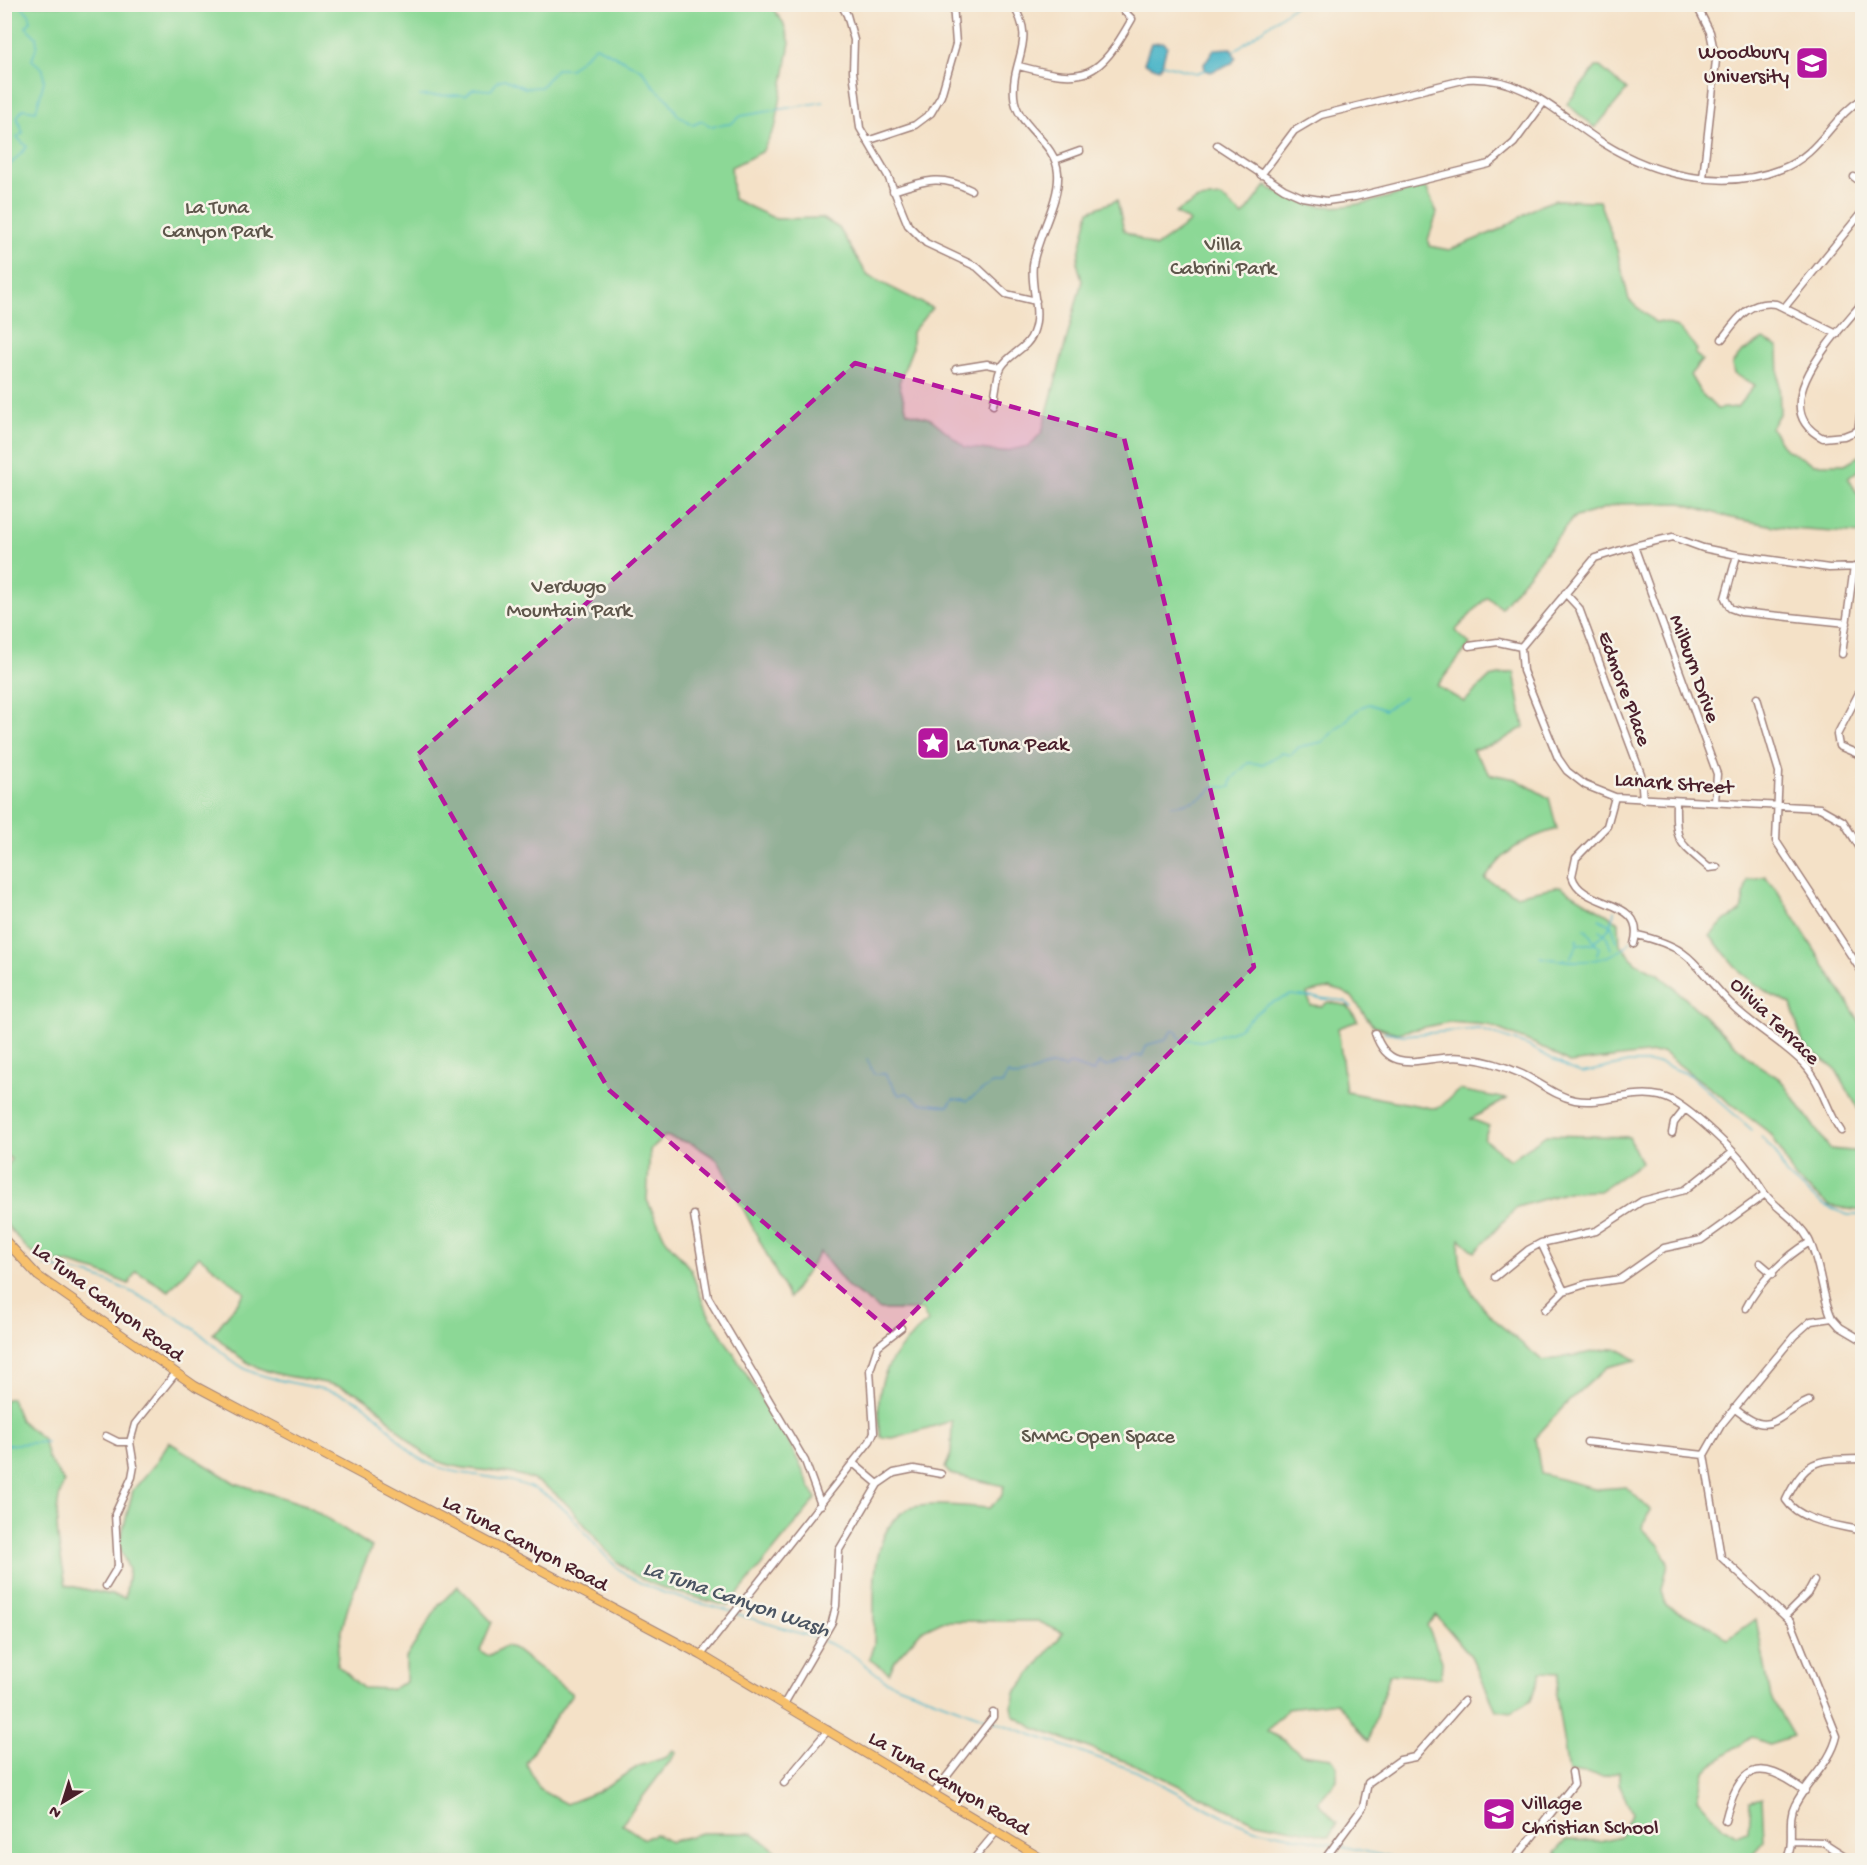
<svg xmlns="http://www.w3.org/2000/svg" width="1867" height="1865" font-family="'Gochi Hand',sans-serif">
<style>
.green{fill:#8cd896;stroke:#6b7c60;stroke-width:1.5}
.water{fill:#4bb5c8;stroke:#4a6a7a;stroke-width:1.5}
.lines{fill:none;stroke-linecap:round;stroke-linejoin:round}
.stream{stroke:#4bb5c8;stroke-width:1.5}
.minor-casing{stroke:#9f8079;stroke-width:9}
.major-casing{stroke:#9f8079;stroke-width:10}
.minor{stroke:#fff;stroke-width:6}
.major{stroke:#f7c06c;stroke-width:8}
.marked{fill:#b5179e;fill-opacity:0.2;stroke:#b5179e;stroke-width:4.5;stroke-dasharray:12 8;stroke-linejoin:round}
.labels{text-anchor:middle;stroke-width:5;stroke-linejoin:round;paint-order:stroke}
.poi-label{font-size:21px;fill:#4a1f2b;stroke:#f7f3e8;text-anchor:start}
.park-label{font-size:21px;fill:#5e564b;stroke:#f7f3e8}
.street-label{font-size:21px;fill:#4a1f2b;stroke:#f7f3e8}
.water-label{font-size:22px;font-style:italic;fill:#4a5462;stroke:#f7f3e8}
</style>
<rect width="100%" height="100%" fill="#f7f3e8"/>
<filter id="ink" filterUnits="userSpaceOnUse"><feTurbulence type="fractalNoise" baseFrequency=".0167" numOctaves="2"/><feDisplacementMap in="SourceGraphic" scale="12" xChannelSelector="R" yChannelSelector="G"/><feConvolveMatrix kernelMatrix="1 2 1 2 8 2 1 2 1" color-interpolation-filters="sRGB"/></filter>
<filter id="wash" filterUnits="userSpaceOnUse"><feTurbulence type="fractalNoise" baseFrequency=".008" numOctaves="4" result="noise"/><feDisplacementMap in="SourceGraphic" scale="24" xChannelSelector="R" yChannelSelector="G"/><feGaussianBlur stdDeviation="1.35" result="paint"/><feColorMatrix in="noise" values="0 0 0 0 0 0 0 0 0 0 0 0 0 0 0 0 0 1.4 0 .05"/><feComposite in="paint" operator="in"/></filter>
<g filter="url(#wash)">
<rect width="100%" height="100%" fill="#f4e1c7"/>
<path class="green" d="M4 5H770L783 22 790 42 776 125 762 152 731 167 733 199 776 219 822 218 839 228 868 276 932 308 912 332V349L899 383 907 412 931 419 965 447 1001 452 1029 446 1042 432 1082 281 1077 262 1089 211 1117 200 1124 231 1155 247 1190 222 1175 213 1198 199 1221 197 1243 216 1266 186C1327 222 1362 203 1426 187L1437 213 1428 240 1429 246 1449 250 1501 229 1536 207 1555 200 1599 201 1617 250 1629 300 1655 322C1675 321 1687 335 1697 350L1695 354 1702 360 1690 375 1700 392 1717 409 1737 407 1755 385 1734 374 1732 364 1741 353 1763 339 1778 347 1780 412 1771 428 1785 449 1814 464H1845L1862 454V468L1848 478 1862 501V534L1791 529 1731 518 1682 503 1619 504 1573 518 1501 608 1487 597 1455 631 1470 644 1437 686 1464 702 1490 677 1514 672 1524 727 1498 743 1472 750 1490 774 1516 779 1549 798 1557 829C1523 839 1505 850 1485 879L1516 895 1560 886 1619 922 1620 944 1636 963 1659 974 1755 1063 1780 1079 1830 1149 1862 1152V1211L1830 1206 1795 1178 1771 1134 1662 1052 1569 1063 1538 1045 1488 1025 1449 1022 1397 1033 1373 1026 1352 997 1341 991 1330 988 1307 993 1310 1005 1322 1006 1328 1002 1348 1006 1358 1021 1338 1028 1346 1092 1437 1109 1459 1090 1507 1099 1471 1119 1489 1126 1484 1139 1510 1160 1546 1135 1629 1137 1641 1163 1599 1191 1568 1192 1517 1207 1475 1252 1460 1239C1452 1295 1506 1329 1543 1361L1616 1348 1637 1360 1607 1367 1566 1404 1535 1438 1541 1474 1598 1489 1626 1487 1650 1510 1642 1528 1659 1545 1668 1563 1662 1590 1666 1606 1710 1626 1728 1639 1756 1619 1771 1698 1793 1736 1769 1744 1751 1737 1704 1771 1697 1798 1724 1828 1737 1836 1748 1832 1750 1801 1762 1798 1764 1841 1747 1860H1562L1555 1853 1567 1840 1600 1841 1620 1836 1632 1813 1619 1784V1771L1603 1776 1568 1772 1556 1694 1559 1673 1541 1672 1531 1700 1512 1712 1496 1710 1471 1656 1436 1615 1427 1625 1442 1661 1441 1678 1390 1674 1368 1741 1337 1702 1288 1708 1267 1731 1285 1741 1301 1754 1332 1758 1337 1766V1780L1318 1802 1337 1823 1329 1836 1252 1821 1138 1766 1034 1728 1014 1716 1012 1706 1015 1693 1063 1633 1038 1621H942L921 1631 896 1659 889 1673 869 1659 874 1644C875 1606 866 1533 906 1510 923 1501 969 1507 989 1508L1001 1497 1004 1486 950 1474 945 1468 951 1454 952 1421 893 1438 881 1437C872 1383 887 1355 928 1322L922 1310H880L848 1287 820 1252 789 1298 718 1160 693 1144 665 1136 650 1150 647 1200 665 1238 691 1270 705 1308 791 1446 816 1499 728 1606C695 1596 653 1590 626 1569 590 1541 574 1497 531 1479 504 1468 473 1473 446 1464 409 1453 393 1415 362 1396 328 1376 281 1382 249 1363 236 1356 225 1344 213 1334L245 1293 199 1256 169 1291 136 1271 129 1284 99 1272 67 1263 43 1260 28 1250 4 1222 5 1172 11 1159 4 1154Z
M1596 67H1600L1627 90 1595 128 1567 104Z
M1765 876 1778 892 1862 1025V1115L1836 1070 1803 1044 1791 1004 1771 995 1741 973 1710 936 1725 920 1741 912 1747 880Z
M11 1398 20 1420 43 1439 48 1458 64 1482C50 1513 60 1552 66 1585L125 1598 129 1570 119 1546 133 1490 155 1464 169 1442 235 1483 306 1505 372 1547C355 1585 339 1623 337 1665L363 1688 391 1689 406 1682V1658L439 1605 458 1586 492 1622 480 1650 488 1656 505 1646 513 1648 572 1694 544 1733 526 1763 540 1790 566 1804 597 1792 639 1766 667 1757 673 1750 677 1752 622 1824 644 1839 655 1834 671 1842 701 1833H753L783 1856 813 1860H5L4 1400Z"/>
<path class="water" d="M1163 42 1167 46 1162 64 1159 69 1144 63 1151 43Z
M1231 48 1236 58 1232 63 1211 72 1205 70 1204 64 1214 49Z"/>
<g class="lines">
<path class="stream" d="M1234 51 1297 4
M1162 64 1196 73 1205 70
M420 96 466 95 473 89 491 90 498 81 504 79 525 88 541 87 556 69H570L596 46 642 70 655 88 668 99 677 114 693 125 702 121 710 126 730 124 741 116 823 102
M4 175 10 165 27 147 17 137 23 133 17 117 23 109 36 111 44 81 43 69 32 60 37 45 36 37 26 27 31 21 29 14 19 4
M1172 805C1187 804 1204 799 1213 787H1231L1232 779 1248 763 1263 764 1282 753 1291 755 1299 747 1322 742 1361 707 1369 704 1385 710 1404 697
M1599 919 1612 926 1617 941
M1585 929 1599 947 1597 955
M1600 930 1606 935 1611 949
M1596 940C1608 933 1613 924 1614 910
M1577 945 1596 943
M1540 957C1571 963 1608 966 1631 941
M1570 958 1577 945V939
M1384 1032 1404 1035 1479 1029 1529 1046 1570 1069 1582 1073 1628 1063H1660L1690 1075 1752 1130
M867 1059 874 1074H885L899 1095 907 1093 920 1103 948 1106 953 1099 967 1101 992 1084H1002L1008 1074C1022 1083 1036 1067 1050 1066 1055 1065 1061 1067 1065 1068L1070 1064 1093 1072 1099 1063 1107 1067 1121 1061 1128 1062 1133 1056H1142L1147 1045 1165 1040 1173 1030 1177 1032 1180 1039 1202 1041 1238 1029 1266 1005 1291 995 1345 1001 1352 1007
M1761 1137 1775 1152 1786 1175 1825 1206 1848 1215H1862
M44 1265C60 1270 77 1271 93 1276 126 1287 161 1307 190 1326 211 1340 228 1362 252 1372 287 1386 327 1384 361 1403 386 1418 398 1447 424 1461 458 1480 503 1471 542 1493 575 1511 590 1545 619 1569 649 1594 696 1601 733 1612
M4 1445 46 1442
M737 1614 819 1639
M823 1641 849 1652 886 1681 988 1719
M993 1721 1136 1771 1222 1816 1255 1829 1333 1844
M1338 1845 1401 1860"/>
</g>
</g>
<g filter="url(#ink)">
<g class="lines">
<g class="minor-casing">
<path id="minor" d="M841 4 847 15 854 40 853 71 860 128 888 176 908 225 926 243 977 267 1006 294 1036 301
M1696 4 1710 32 1716 60 1703 178
M1019 66C1086 84 1098 79 1132 19L1117 4
M867 141 915 125 931 113 941 96 956 44 953 4
M1217 145 1284 189 1302 197 1327 201 1355 197 1489 164 1514 143 1544 102
M1055 160 1080 151
M1261 175 1294 131 1321 115 1467 79C1526 76 1557 114 1603 143 1654 175 1723 192 1781 169 1820 155 1831 118 1862 99
M1854 177 1862 183
M893 191C925 181 939 174 971 190
M1862 303C1838 333 1762 407 1823 438L1844 436 1862 429
M1784 308 1862 212
M1722 339C1737 319 1748 300 1776 304L1837 334
M956 369 987 364 1001 367
M993 405C996 395 996 375 1002 366 1011 353 1028 348 1033 333 1042 311 1030 288 1033 265 1037 236 1060 202 1058 173 1056 141 1016 127 1014 96 1011 59 1038 41 1012 4
M1858 431 1862 402
M1634 546 1717 774 1715 802
M1737 555 1725 598 1730 608 1741 612 1847 623
M1565 593 1579 608 1641 774 1643 800
M1469 646 1498 642 1521 647 1595 558 1634 546 1673 537 1703 548 1737 555 1829 568 1862 567
M1521 647 1523 671 1558 758 1567 771 1585 785 1615 797 1820 808 1843 821 1862 851
M1842 654 1854 567
M1862 687 1837 735 1839 746 1858 754 1862 759
M1757 698 1779 772 1776 841 1862 972
M1615 797 1607 826 1576 858 1572 876C1582 911 1648 896 1634 944
M1676 801C1675 843 1678 841 1709 868L1717 867
M1637 935C1698 949 1694 968 1733 1006 1754 1027 1783 1042 1804 1064 1822 1083 1826 1110 1841 1131
M1375 1033C1391 1081 1429 1052 1465 1058 1483 1060 1504 1066 1522 1074 1539 1082 1555 1096 1575 1100 1607 1106 1642 1084 1673 1101 1693 1112 1733 1149 1747 1168 1754 1176 1759 1186 1765 1194 1779 1211 1798 1220 1809 1240 1821 1264 1821 1294 1832 1318L1840 1327 1862 1340
M1672 1133 1674 1123 1685 1109
M694 1215 708 1297 805 1461 821 1505
M1541 1243 1564 1291
M1760 1263 1773 1274
M1495 1277 1528 1250 1541 1243 1596 1231 1642 1201 1685 1190 1733 1152
M1746 1308C1758 1283 1786 1256 1810 1242
M1545 1310 1564 1291 1586 1284 1620 1279 1664 1248 1701 1240 1765 1194
M1734 1408C1772 1440 1774 1416 1809 1401
M106 1436 118 1442H130
M1587 1442 1704 1455
M1862 1459C1819 1460 1807 1456 1786 1500 1800 1522 1839 1525 1862 1531
M853 1463 878 1484
M106 1586 118 1566 115 1514 132 1477 134 1466 130 1442 135 1424 175 1374
M1786 1615 1807 1594 1814 1581
M701 1655 870 1441 874 1432 870 1370 878 1346 901 1328
M784 1704 832 1622 836 1606 839 1550 878 1484 894 1473 914 1469 941 1474
M784 1783 828 1730
M933 1794 993 1717V1712
M1725 1821C1739 1765 1758 1756 1805 1791
M1793 1841 1823 1842 1851 1860
M973 1860 996 1832
M1324 1860 1363 1807 1368 1783 1400 1760 1415 1757 1464 1701
M1514 1860 1574 1784 1572 1772
M1786 1860C1796 1843 1786 1822 1795 1805 1807 1781 1831 1763 1837 1736L1791 1622 1721 1557 1704 1455 1721 1425 1794 1336 1811 1321 1832 1318"/>
</g>
<g class="major-casing">
<path id="major" d="M4 1239 38 1276 195 1386 701 1655 1044 1860"/>
</g>
<use href="#minor" class="minor"/>
<use href="#major" class="major"/>
</g>
</g>
<path class="marked" d="M855 363 1124 438 1254 967 893 1333 609 1090 417 755Z"/>
<defs>
<g id="university-square" transform="scale(1.725)"><rect x="-9" y="-9" width="18" height="18" rx="4" fill="#b5179e" stroke="#f7f3e8"/><path d="M0-5L7-2L0 1L-7-2ZM-4 1L0 2.5L4 1V4Q0 6-4 4Z" fill="#fff"/></g>
<g id="sight-square" transform="scale(1.725)"><rect x="-9" y="-9" width="18" height="18" rx="4" fill="#b5179e" stroke="#f7f3e8"/><path d="M0-6L1.8-2.2L6-1.7L2.9 1.2L3.7 5.4L0 3.3L-3.7 5.4L-2.9 1.2L-6-1.7L-1.8-2.2Z" fill="#fff"/></g>
<g id="school-square" transform="scale(1.725)"><rect x="-9" y="-9" width="18" height="18" rx="4" fill="#b5179e" stroke="#f7f3e8"/><path d="M0-5L7-2L0 1L-7-2ZM-4 1L0 2.5L4 1V4Q0 6-4 4Z" fill="#fff"/></g>
</defs>
<g fill-rule="evenodd">
<use href="#university-square" x="1812" y="63"/>
<use href="#sight-square" x="933" y="743"/>
<use href="#school-square" x="1499" y="1814"/>
</g>
<g class="labels">
<g class="poi-label">
<text x="1789" y="58" text-anchor="end">Woodbury<tspan x="1789" dy="24">University</tspan></text>
<text x="956" y="750">La Tuna Peak</text>
<text x="1522" y="1809">Village<tspan x="1522" dy="24">Christian School</tspan></text>
</g>
<g class="park-label">
<text x="217" y="213">La Tuna<tspan x="217" dy="24">Canyon Park</tspan></text>
<text x="1223" y="250">Villa<tspan x="1223" dy="24">Cabrini Park</tspan></text>
<text x="569" y="592">Verdugo<tspan x="569" dy="24">Mountain Park</tspan></text>
<text x="1098" y="1442">SMMC Open Space</text>
</g>
<g class="street-label">
<text transform="translate(1696 668) rotate(70)" y="7">Milburn Drive</text>
<text transform="translate(1626 688) rotate(70)" y="7">Edmore Place</text>
<text transform="translate(1674 782) rotate(4)" y="7">Lanark Street</text>
<text transform="translate(1776 1020) rotate(44)" y="7">Olivia Terrace</text>
<text transform="translate(109 1301) rotate(37)" y="7">La Tuna Canyon Road</text>
<text transform="translate(526 1542) rotate(28)" y="7">La Tuna Canyon Road</text>
<text transform="translate(950 1782) rotate(31)" y="7">La Tuna Canyon Road</text>
</g>
<g class="water-label">
<text transform="translate(737 1597) rotate(19)" y="8">La Tuna Canyon Wash</text>
</g>
</g>
<rect width="1867" height="1865" fill="none" stroke="#f7f3e8" stroke-width="24"/>
<g transform="translate(63 1802) rotate(218)" stroke="#f7f3e8" stroke-width="4.5" paint-order="stroke">
<path d="M0-4.5L10 22L0 15L-10 22Z" fill="#4a1f2b"/>
<text y="-9" font-size="16" font-weight="bold" text-anchor="middle" fill="#4a1f2b">N</text>
</g>
</svg>
